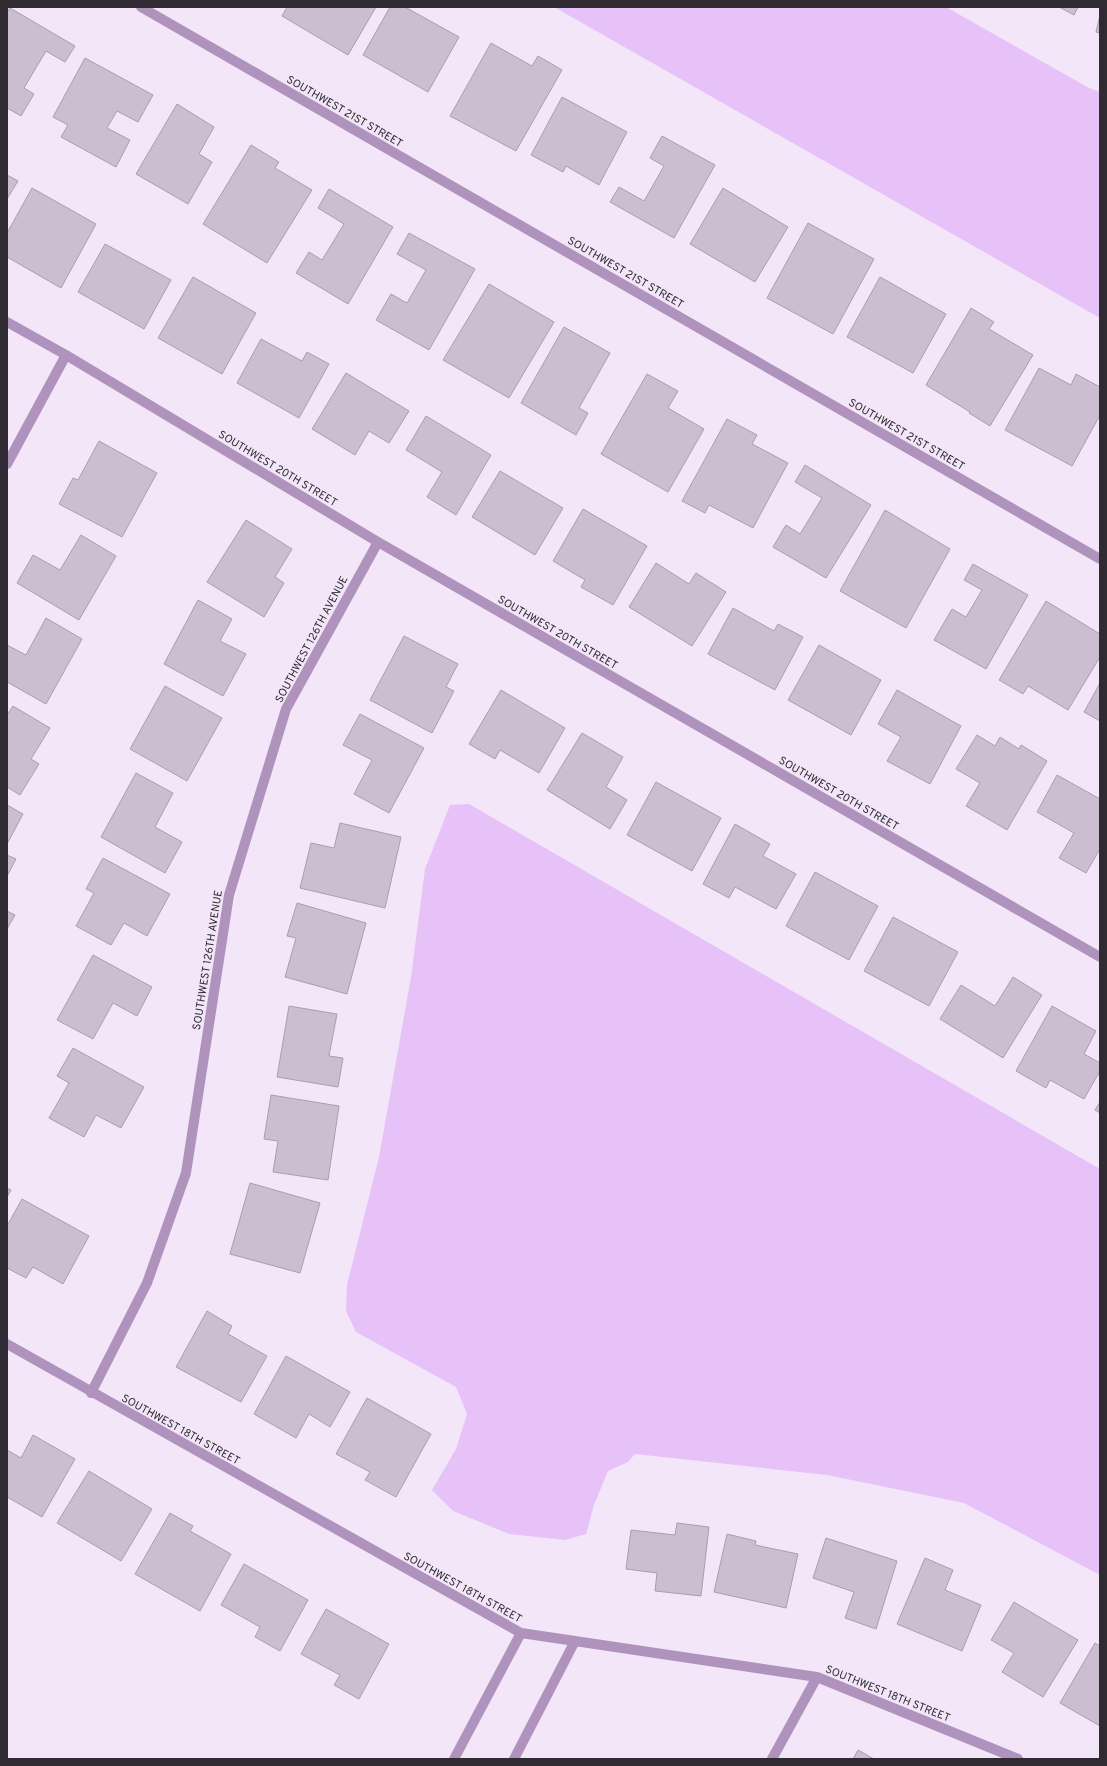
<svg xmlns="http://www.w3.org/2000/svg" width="1107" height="1766" font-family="Overpass,sans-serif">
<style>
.water{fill:#e7c2f9}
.building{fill:#cabed0;stroke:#a99eaf}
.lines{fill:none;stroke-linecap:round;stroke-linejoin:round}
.street{stroke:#af93bc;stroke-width:10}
.labels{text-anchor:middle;stroke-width:3;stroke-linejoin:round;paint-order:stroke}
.street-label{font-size:11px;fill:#302b32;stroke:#f3e6f9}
</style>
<rect width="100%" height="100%" fill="#f3e6f9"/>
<path class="water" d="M554 7H946L1089 88 1100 92V318Z
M469 804 1100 1169V1575L964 1503 827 1475 635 1454 628 1462 608 1471 594 1505 586 1534 565 1540 509 1534 453 1511 432 1490 456 1449 467 1414 456 1387 356 1332 346 1311 347 1285 379 1157 411 977 425 869 450 805Z"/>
<path class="building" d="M287 7H376L348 55 282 16Z
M390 7H405L459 37 428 92 363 55Z
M1059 7H1078L1074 15Z
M10 8 75 46 65 62 46 51 24 88 34 94 21 116 7 108V12Z
M1100 15V33L1096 32Z
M491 43 532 66 538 56 562 70 516 151 450 116Z
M85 58 153 95 138 122 117 111 107 128 130 140 116 167 61 137 68 125 53 117Z
M562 97 627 132 599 185 566 166 563 172 531 155Z
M177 104 214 127 199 154 212 162 188 204 136 174Z
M662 136 715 165 674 238 610 202 619 187 644 201 664 166 650 158Z
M251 145 279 162 275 168 312 190 267 263 203 224Z
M7 175 18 181 7 199Z
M32 188 96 224 61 288 7 257V233Z
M723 188 788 227 755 282 690 244Z
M329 189 393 227 348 304 296 273 309 252 322 260 344 224 318 208Z
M808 223 874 259 833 334 767 298Z
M409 233 475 269 429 350 376 320 391 294 407 303 426 270 397 254Z
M105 244 171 280 144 329 78 292Z
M193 277 256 313 222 374 158 338Z
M880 277 946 314 913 373 847 337Z
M489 284 554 322 509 398 443 360Z
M971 308 994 322 989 329 1033 355 990 426 969 413 970 412 926 385Z
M564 327 610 353 579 408 588 413 576 435 521 403Z
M261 339 302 361 307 352 329 364 299 418 237 383Z
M1039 368 1071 385 1076 374 1100 387V415L1072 466 1005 430Z
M346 373 409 411 389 443 369 431 355 455 312 429Z
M647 374 678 391 668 408 704 429 668 492 601 454Z
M426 416 491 455 456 515 427 497 442 472 406 450Z
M727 419 757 435 752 444 788 463 753 528 709 505 705 513 682 501Z
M99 441 157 473 122 537 59 504 73 478 78 480Z
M805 465 871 505 826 578 773 547 786 525 800 534 822 498 795 482Z
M500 471 563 508 535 555 472 517Z
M583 509 647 546 613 605 581 587 585 580 553 561Z
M885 510 950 549 906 628 840 591Z
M246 520 292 549 275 577 284 583 264 617 207 582Z
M81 535 116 556 79 620 17 583 33 555 60 570Z
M656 563 689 584 696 573 726 592 692 646 629 607Z
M973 564 1028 595 986 669 934 640 952 609 966 617 982 590 964 580Z
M198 600 232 619 220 641 246 654 223 696 164 664Z
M1046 601 1100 634V657L1068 710 1028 686 1023 694 999 680Z
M733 608 774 631 778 624 803 637 775 690 708 654Z
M46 618 82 639 46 704 7 682V645L26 655Z
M404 636 458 664 446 687 454 691 432 733 370 700Z
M819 645 881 680 851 735 788 700Z
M1100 683V721L1084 712Z
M165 686 222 718 187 781 130 749Z
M501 690 565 728 539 773 500 750 495 759 469 744Z
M897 690 961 726 930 784 887 761 901 737 878 724Z
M13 706 50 728 31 759 39 764 20 795 7 787V715Z
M360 714 424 748 389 813 354 794 372 760 343 745Z
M582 733 623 757 606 787 627 800 610 829 547 790Z
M977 735 995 746 1000 737 1019 749 1021 745 1047 761 1007 830 966 806 980 783 956 769Z
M136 773 173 793 155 827 182 842 165 873 101 837Z
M1057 775 1100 799V849L1086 873 1059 858 1074 833 1037 812Z
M656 782 721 818 692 871 627 835Z
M7 805 23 814 7 844Z
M340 823 401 837 385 908 300 888 311 843 334 848Z
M735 824 770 844 763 856 796 874 776 909 735 887 729 898 703 884Z
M7 855 16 859 7 876Z
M103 858 170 894 147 936 124 923 111 945 76 926 94 893 86 889Z
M815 872 878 906 849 960 786 926Z
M297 903 366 923 347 994 285 977 296 938 287 936Z
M7 911 15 915 7 929Z
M893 917 958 952 929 1006 864 971Z
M93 955 152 987 137 1016 113 1003 93 1039 57 1020Z
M1013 977 1042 995 1003 1058 940 1019 961 985 995 1006Z
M289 1006 337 1014 329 1056 343 1058 338 1087 277 1077Z
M1052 1006 1096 1031 1084 1054 1100 1063V1071L1084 1099 1050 1080 1046 1088 1016 1071Z
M73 1048 144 1087 121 1128 96 1115 84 1137 49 1118 69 1083 57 1076Z
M271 1095 339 1106 328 1180 273 1172 278 1141 264 1139Z
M1100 1102V1113L1095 1110Z
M250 1183 320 1203 300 1273 230 1254Z
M7 1188 11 1190 7 1197Z
M22 1199 89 1236 63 1284 33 1267 26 1278 7 1268V1226Z
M207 1311 232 1326 228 1334 267 1356 241 1402 176 1367Z
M286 1356 350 1392 330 1427 309 1414 296 1438 254 1414Z
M367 1398 431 1434 396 1497 365 1480 370 1472 336 1454Z
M33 1435 75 1459 42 1517 7 1497V1450L21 1458Z
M89 1471 152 1509 121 1561 57 1523Z
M170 1513 193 1526 190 1531 231 1554 200 1611 135 1574Z
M677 1523 709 1527 701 1596 655 1591 657 1573 626 1569 631 1530 675 1535Z
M727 1534 756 1541 755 1545 798 1554 786 1608 714 1592Z
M826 1538 897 1561 876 1629 845 1618 854 1592 813 1578Z
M925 1558 953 1570 945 1590 981 1605 962 1651 897 1624Z
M244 1564 308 1600 280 1651 255 1637 260 1627 221 1605Z
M1014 1602 1078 1640 1043 1697 1002 1672 1014 1653 991 1640Z
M326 1609 389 1644 359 1699 334 1685 340 1675 301 1654Z
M1095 1643 1100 1646V1726L1060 1703Z
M858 1750 874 1759H853Z"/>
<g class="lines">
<path class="street" d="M141 7 1100 559
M7 322 66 355 378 542 1100 957
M7 464 66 355
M7 1344 521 1633 817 1677 1018 1759
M91 1393 147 1283 186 1173 229 895 286 709 378 542
M454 1759 521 1633
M514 1759 575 1641
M772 1759 817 1677"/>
</g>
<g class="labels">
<g class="street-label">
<text transform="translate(345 111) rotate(30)" y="4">SOUTHWEST 21ST STREET</text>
<text transform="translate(626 272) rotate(30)" y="4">SOUTHWEST 21ST STREET</text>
<text transform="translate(907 434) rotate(30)" y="4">SOUTHWEST 21ST STREET</text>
<text transform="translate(278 468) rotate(31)" y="4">SOUTHWEST 20TH STREET</text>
<text transform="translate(558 632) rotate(30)" y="4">SOUTHWEST 20TH STREET</text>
<text transform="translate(311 639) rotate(-62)" y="4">SOUTHWEST 126TH AVENUE</text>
<text transform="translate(839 793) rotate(30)" y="4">SOUTHWEST 20TH STREET</text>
<text transform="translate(207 960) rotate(-81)" y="4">SOUTHWEST 126TH AVENUE</text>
<text transform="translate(181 1429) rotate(29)" y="4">SOUTHWEST 18TH STREET</text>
<text transform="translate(463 1587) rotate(29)" y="4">SOUTHWEST 18TH STREET</text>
<text transform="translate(888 1693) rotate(22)" y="4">SOUTHWEST 18TH STREET</text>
</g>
</g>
<rect width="1107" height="1766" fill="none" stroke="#302b32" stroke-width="16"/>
</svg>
